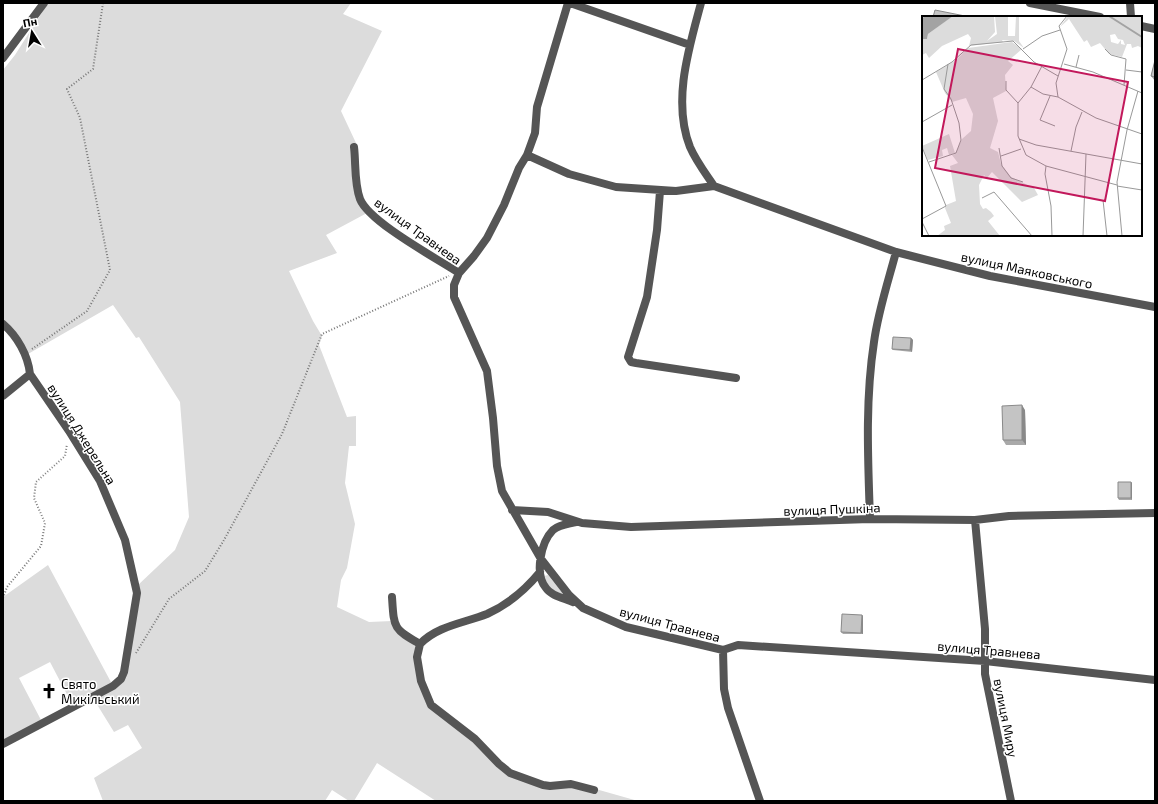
<svg xmlns="http://www.w3.org/2000/svg" width="1158" height="804" font-family="'Exo 2',sans-serif">
<style>
.green{fill:#dcdcdc}
.lines{fill:none;stroke-linecap:round;stroke-linejoin:round}
.path{stroke:#777;stroke-width:2;stroke-dasharray:1 2;stroke-linecap:butt}
.minor{stroke:#555;stroke-width:8}
.wall{fill:#a9a9a9}
.shaded-wall{fill:#898989}
.building{fill:#c4c4c4;stroke:#898989}
.labels{text-anchor:middle;stroke-width:3;stroke-linejoin:round;paint-order:stroke}
.street-label{font-size:13px;fill:#000;stroke:#fff}
.poi-label{font-size:13px;fill:#000;stroke:#fff;text-anchor:start}
.inset-river{fill:none;stroke:#a3a3a3;stroke-width:2}
.inset-road{fill:none;stroke:#999;stroke-width:1}
.view{fill:#c2185b;fill-opacity:0.15;stroke:#c2185b;stroke-width:2}
.inset-edge{fill:none;stroke:#000;stroke-width:2}
</style>
<rect width="100%" height="100%" fill="#fff"/>
<path class="green" d="M48 3H351L343 14 382 31 341 111 356 143 352 147 354 179 367 213 326 235 337 253 289 271 313 321 322 336 319 345 347 417 356 416V446H349L345 483 355 524 347 568 341 580 337 607 369 622 392 621 420 652 422 680 433 704 511 771 542 783 571 782 638 801H436L377 763 354 801H349L332 790 325 801H103L94 778 142 748 128 725 114 732 93 698 123 680 137 586 175 550 189 517 180 402 139 337 136 338 113 305 28 354 3 327V70L15 55Z
M48 565 112 684 72 704 50 662 19 678 41 720 3 742V597Z
M548 575 565 596 547 587 544 576Z"/>
<g class="lines">
<path class="path" d="M32 349 87 311 110 270 80 118 67 89 93 69 103 3
M3 598 7 587 41 546 45 523 34 498 36 482 65 456 67 444
M136 653 169 599 205 571 224 540 282 434 322 334 449 276"/>
<path class="minor" d="M570 3 690 45
M701 3C689 48 672 101 690 147 696 161 706 174 714 186
M1030 3 1100 17
M1130 3 1131 17
M1141 26 1155 29
M3 58 44 3
M354 147C356 163 354 183 360 199 369 222 436 258 459 273L454 285V297L487 371 493 418 497 466 502 491 541 559 569 595 583 608 626 627 723 650 738 645 985 661 1155 680
M527 155 569 174 616 187 676 191 714 186 896 252 990 276 1155 307
M660 191 657 230 647 297 628 357 631 362 636 363 736 378
M459 273 474 256 487 238 504 205 519 168 527 155 535 133 537 107 568 3
M3 324C17 336 28 355 30 374L69 431 100 481 125 540 137 593 124 672 121 679 113 686 3 744
M3 396 30 374
M512 510 548 512 582 523 631 527 870 519 975 520 1009 516 1155 513
M870 519C868 460 865 401 874 342 878 312 888 282 896 252
M975 520 985 629V674L1011 801
M392 597C394 628 393 629 420 644L417 657 421 681 431 705 475 739 499 764 510 773 543 785 550 786 571 784 594 790
M573 602C564 598 551 596 546 588 534 574 541 542 553 530 560 524 568 524 576 522
M420 644C437 626 464 623 487 614 507 605 526 589 540 572
M723 650 724 689 728 708 760 801"/>
</g>
<path class="wall" d="M1155 60V81L1151 76Z
M911 338 913 340 912 352 893 350 892 349Z
M1025 410 1026 445H1006L1003 440Z
M1131 482 1132 483V500H1119L1118 498Z
M862 615 863 616V634H843L841 632Z"/>
<path class="shaded-wall" d="M911 338 913 340 912 352 910 350Z
M1022 405 1025 410 1026 445 1022 440Z
M1131 482 1132 483V500L1131 498Z
M862 615 863 616V634L861 633Z"/>
<path class="building" d="M935 10 965 16 964 17H933Z
M1155 60V77L1151 76Z
M893 337 911 338 910 350 892 349Z
M1022 405V440H1003L1002 406Z
M1118 482H1131V498H1118Z
M842 614 862 615 861 633 841 632Z"/>
<defs>
<g id="church-bare" transform="scale(1.2)"><path d="M-1.2-6h2.4v3.5h3.3v2.4h-3.3V6h-2.4V-.1h-3.3v-2.4h3.3Z" fill="#000" stroke="#fff" stroke-width="2.5" paint-order="stroke"/></g>
</defs>
<g fill-rule="evenodd">
<use href="#church-bare" x="49" y="691"/>
</g>
<g class="labels">
<g class="street-label">
<text transform="translate(418 231) rotate(36)" y="5">вулиця Травнева</text>
<text transform="translate(1027 270) rotate(12)" y="5">вулиця Маяковського</text>
<text transform="translate(82 434) rotate(58)" y="5">вулиця Джерельна</text>
<text transform="translate(832 509) rotate(-2)" y="5">вулиця Пушкіна</text>
<text transform="translate(670 624) rotate(15)" y="5">вулиця Травнева</text>
<text transform="translate(989 650) rotate(5)" y="5">вулиця Травнева</text>
<text transform="translate(1006 718) rotate(79)" y="5">вулиця Миру</text>
</g>
<g class="poi-label">
<text x="61" y="689">Свято<tspan x="61" dy="15">Микільський</tspan></text>
</g>
</g>
<g transform="translate(922 16)">
<rect width="220" height="220" fill="#fff"/>
<path d="M72 0 73 16 65 25 75 18 73 0H86V20H93L94 0H97V25L102 32 92 25 80 24 81 26 47 30 49 22 46 18 20 30 7 42 4 37 0 39 1 22 5 23 6 18 29 1ZM146 0H220V32L216 30 210 32 209 28H205L200 41 187 38 178 27 169 31 165 24 162 26 147 3 138 11ZM193 18 196 23 201 24 203 29 199 28V24L196 28 189 26 188 19ZM90 26 100 33 86 45 91 49 83 59 84 75 71 82 76 105 68 132 76 136 79 148 89 161 112 172 116 179 100 186 70 156 65 162 62 159 57 169 58 188 61 193 64 192 69 196 72 200 66 205 78 220H15L23 214 22 210 29 207 23 192 24 189 34 185 28 150 36 147 30 139 33 138 40 123 49 115 51 98 44 82 30 86 23 77 14 56 34 44 46 32ZM27 118 33 137 27 139 25 132 20 134 21 140 6 144 0 130Z" fill="#dcdcdc" fill-rule="evenodd"/>
<path d="M4 0H31L6 18 5 23H0V2Z" fill="#a3a3a3"/>
<path class="inset-river" d="M187 0 220 21"/>
<path class="inset-road" d="M101 33 120 20 138 14M183 33 189 39 204 43 202 69M142 48 171 56 220 77M154 51 157 39M204 54 220 56M0 64 30 46 49 29 91 25 112 46 136 60M84 65V74L96 87V120L104 139 124 150 195 169M109 71 121 78 136 81 174 102 220 118M128 80 118 104 133 110M136 81 134 67 145 33 137 10 145 0M96 87 109 71 120 50M0 106 30 89M97 123 114 129 220 148M0 131 24 190 0 203M77 132 80 150 89 162 101 166M149 135 154 111 160 96M79 140 99 133M7 146 34 137 39 124 37 107 29 83 22 73 26 48M124 150 123 158 129 190 130 220M195 170 220 174M60 182 72 176 110 220M181 184 185 220M0 206 7 220M161 220 164 138M200 220 195 166 205 114 216 75"/>
<path class="view" d="M36 33 206 66 183 185 13 152Z"/>
<rect width="220" height="220" class="inset-edge"/>
</g>
<rect width="1158" height="804" fill="none" stroke="#000000" stroke-width="8"/>
<g transform="translate(32 32) rotate(349)" stroke="#ffffff" stroke-width="3" paint-order="stroke">
<path d="M0-3L7 15L0 10L-7 15Z" fill="#000000"/>
<text y="-6" font-size="11" font-weight="bold" text-anchor="middle" fill="#000000">Пн</text>
</g>
</svg>
